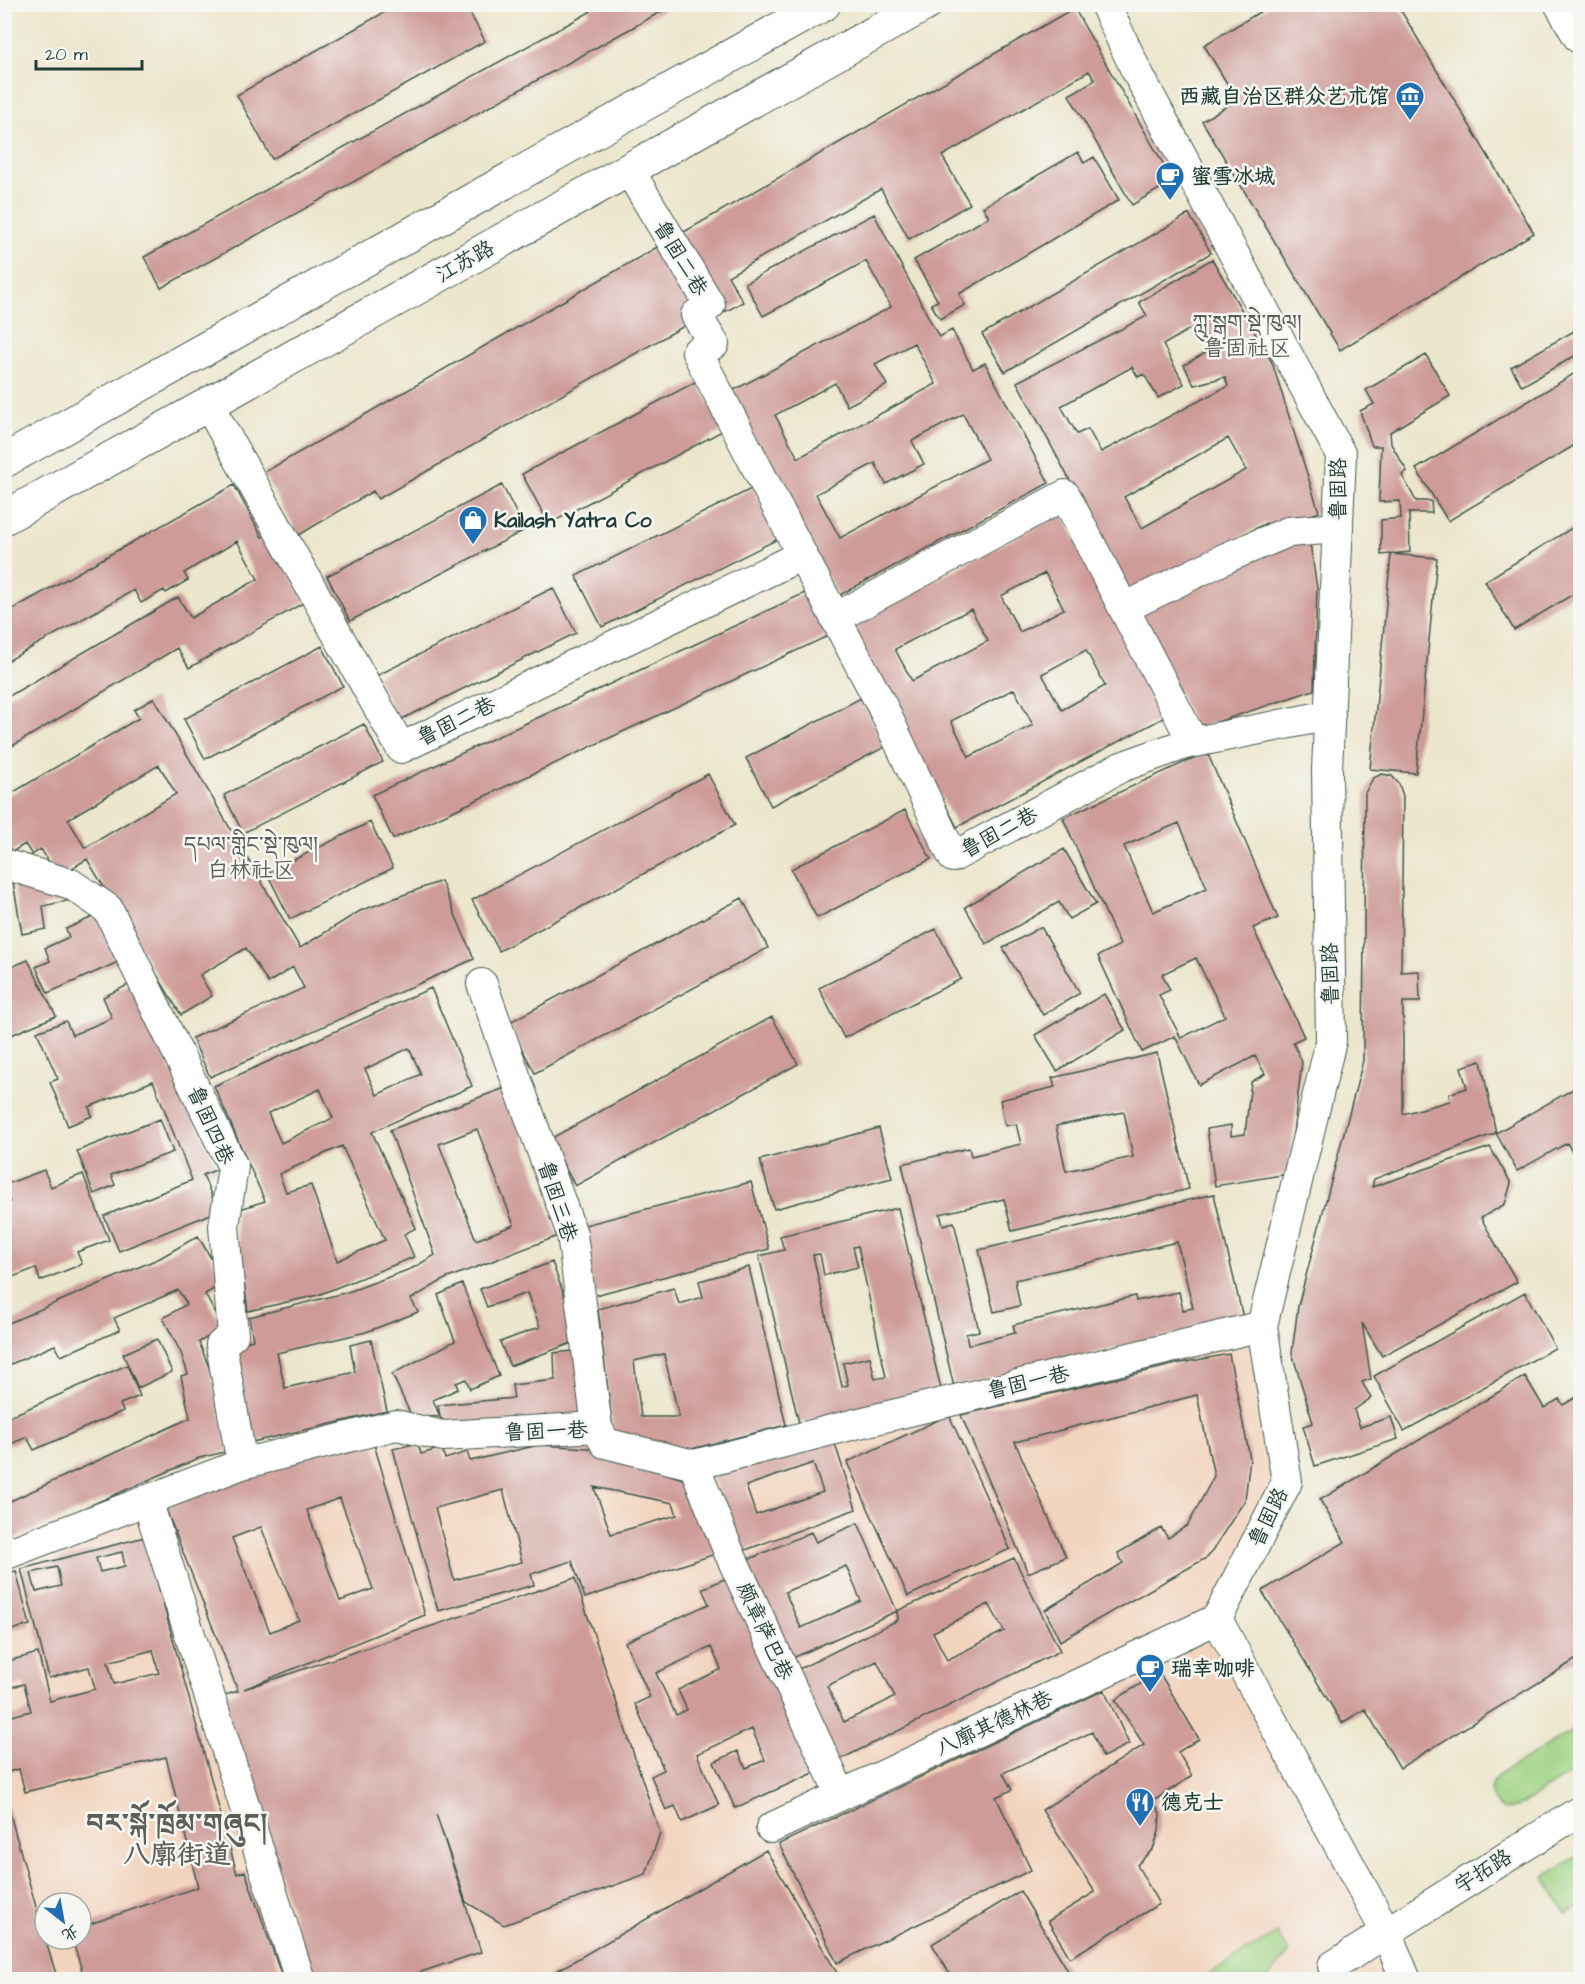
<svg xmlns="http://www.w3.org/2000/svg" width="1585" height="1984" font-family="'Architects Daughter','LXGW WenKai TC','Noto Serif Tibetan',sans-serif">
<style>
.built{fill:#f2d4be;fill-rule:evenodd}
.green{fill:#a0d384;stroke:#60885c;stroke-width:1.5}
.building{fill:#ce9b98;fill-rule:evenodd}
.lines{fill:none;stroke-linecap:round;stroke-linejoin:round}
.pedestrian-casing{stroke:#3e564b;stroke-width:32}
.tertiary-casing{stroke:#3e564b;stroke-width:35}
.trunk-casing{stroke:#3e564b;stroke-width:35}
.pedestrian{stroke:#fff;stroke-width:30}
.tertiary{stroke:#fff;stroke-width:33}
.trunk{stroke:#fff;stroke-width:33}
.labels{text-anchor:middle;stroke-width:5;stroke-linejoin:round;paint-order:stroke}
.poi-label{font-size:21px;font-weight:bold;fill:#1f3d34;stroke:#f6f6f2;text-anchor:start}
.street-label{font-size:21px;fill:#1f3d34;stroke:#f6f6f2}
.neighbourhood-label{font-size:22px;fill:#5c5e57;stroke:#f6f6f2}
.district-label{font-size:27px;font-weight:bold;fill:#5c5e57;stroke:#f6f6f2}
</style>
<rect width="100%" height="100%" fill="#f6f6f2"/>
<filter id="ink" filterUnits="userSpaceOnUse"><feTurbulence type="fractalNoise" baseFrequency=".0167" numOctaves="2"/><feDisplacementMap in="SourceGraphic" scale="12" xChannelSelector="R" yChannelSelector="G"/><feConvolveMatrix kernelMatrix="1 2 1 2 8 2 1 2 1" color-interpolation-filters="sRGB"/></filter>
<filter id="wash" filterUnits="userSpaceOnUse"><feTurbulence type="fractalNoise" baseFrequency=".008" numOctaves="4" result="noise"/><feDisplacementMap in="SourceGraphic" scale="24" xChannelSelector="R" yChannelSelector="G"/><feGaussianBlur stdDeviation="1.35" result="paint"/><feColorMatrix in="noise" values="0 0 0 0 0 0 0 0 0 0 0 0 0 0 0 0 0 1.4 0 .05"/><feComposite in="paint" operator="in"/></filter>
<g filter="url(#wash)">
<rect width="100%" height="100%" fill="#ebe6cc"/>
<path class="built" d="M1262 1326 1275 1506 1217 1619 1395 1979H5L4 1543 289 1452 597 1427 694 1465ZM45 1903H81V1939H45Z"/>
<path class="green" d="M1580 1726V1768L1517 1807 1505 1810C1489 1802 1487 1790 1497 1776Z
M1580 1854V1905L1566 1914 1544 1877Z
M1277 1933 1289 1952 1268 1979H1201Z"/>
<g id="blocks">
<path class="building" d="M399 4H465L485 41 272 159 237 95Z
M586 4H675L161 288 144 257 590 12Z
M1273 4H1397L1534 233 1340 350 1202 121 1237 100 1204 45Z
M1074 8 1173 181 1132 205 1069 95 1095 80 1089 71 942 156 970 204 909 239 881 189 728 276 743 302 721 314 677 236Z
M1078 152 1084 163 1094 157 1119 200 959 294 965 305 940 319 931 304 938 301 914 260 989 217 983 207Z
M874 214 939 337 952 330 973 369 985 363 1049 483 838 596 730 392 891 307 866 261 763 316 745 283ZM914 343 936 384 798 458 775 415 835 383 847 406 887 385 875 364ZM963 414 987 459 840 538 816 494 875 463 886 484 924 464 912 441Z
M1189 214 1211 253 1005 372 982 334Z
M666 242 693 289 686 325 378 499 373 491 299 535 263 473Z
M1212 259 1272 362 1319 512 1270 531 1266 523 1131 594 1017 382 1147 316 1139 302ZM1195 326 1210 350 1184 365 1194 385 1225 377 1228 386 1101 452 1088 429 1077 434 1061 406 1132 367 1138 377 1144 374 1158 398 1184 384 1163 345ZM1228 438 1246 470 1142 528 1124 497Z
M1574 331 1580 342V353L1522 386 1511 367Z
M1426 355 1450 396 1390 432 1391 444 1407 471 1402 475 1416 501H1431L1432 513H1409L1410 552 1391 554 1437 558 1416 773 1370 769 1391 554 1381 555V520L1401 518 1400 501 1379 502 1381 446H1372L1360 411 1374 404 1366 390Z
M1580 370V442L1448 521 1416 469Z
M697 381 724 430 549 524 522 474Z
M234 485 262 537 269 534 305 602 189 668 177 648 4 751V699L178 597 191 618 258 579 237 541 184 573 188 580 166 593 164 590 141 603 134 590 4 663V614Z
M502 485 525 530 350 621 327 576Z
M753 488 778 539 602 627 576 576Z
M1062 513 1169 715 957 827 851 625ZM1045 573 1064 609 1020 632 1001 596ZM971 609 988 641 912 681 895 649ZM1086 650 1105 686 1062 710 1042 674ZM1014 689 1033 725 969 757 951 721Z
M1580 523V590L1514 630 1485 581Z
M1309 537 1317 588 1314 690 1196 729 1139 609Z
M553 588 576 633 398 721 376 676Z
M807 592 828 636 393 839 372 795Z
M322 646 343 686 205 759 184 719Z
M154 698 300 948 360 911 441 881 474 959 210 1077 192 1038 304 988 293 967 268 983 246 948 200 975 212 996 181 1015 87 859 58 877 41 849 32 855 25 844 12 852 4 839V791L7 796 139 718 134 710ZM159 765 176 794 85 848 68 819Z
M861 698 885 747 771 806 746 758Z
M364 724 383 762 243 833 224 795Z
M1207 752 1278 918 1253 928 1304 1037 1293 1042 1302 1062 1288 1174 1215 1186 1207 1129 1231 1125V1136L1245 1134 1251 1082 1265 1074 1255 1056 1199 1085 1175 1036 1142 1052 1098 956 1120 945 1063 818ZM1179 823 1207 888 1153 912 1124 846ZM1196 958 1225 1016 1181 1038 1159 995 1170 990 1162 974Z
M708 774 735 825 499 951 472 900Z
M1382 774 1392 776 1399 784 1403 796 1401 972 1419 971 1420 1002H1403V1114L1450 1101 1449 1094 1467 1088 1461 1067 1481 1061 1496 1133 1374 1179 1372 1187 1490 1147 1511 1183 1505 1204 1481 1218 1517 1282 1382 1356 1362 1323 1371 1379 1362 1382 1371 1398 1354 1410 1360 1427 1391 1417 1398 1439 1315 1466 1303 1426 1313 1423 1292 1353 1298 1306 1363 1061 1365 793 1373 778Z
M905 810 931 859 817 918 791 869Z
M370 822 393 868 290 919 267 873Z
M1064 849 1096 904 1069 919 1059 902 986 944 965 907Z
M28 878 71 900 43 906 46 929 22 934 13 882Z
M742 898 768 948 535 1073 508 1023Z
M97 915 118 962 48 993 36 967 50 961 45 948 69 937 66 929Z
M1041 927 1080 993 1043 1015 1003 948Z
M936 929 961 979 844 1038 819 988Z
M28 960 56 1016 4 1038V970Z
M130 984 218 1169 203 1175 218 1211 119 1251 104 1216 192 1180 153 1081 89 1107 92 1116 68 1126 50 1082 58 1079 37 1032 66 1021 72 1035 112 1018 103 997Z
M431 988 472 1086 372 1132 416 1228 404 1234 414 1257 318 1295 248 1311 234 1211 265 1201 214 1086ZM409 1048 421 1074 377 1095 365 1069ZM320 1089 333 1118 281 1143 268 1113ZM342 1146 385 1240 337 1261 311 1185 286 1192 279 1174Z
M1104 994 1125 1030 1057 1071 1035 1035Z
M772 1017 798 1064 575 1186 550 1139Z
M1157 1053 1189 1189 1012 1231 1004 1199 940 1214 943 1225 954 1222 979 1331 966 1334 968 1345 1015 1333 1013 1325 1135 1296 1136 1301 1179 1292 1183 1310 1193 1308 1177 1242 1015 1280 1020 1306 994 1312 979 1250 1214 1194 1243 1318 954 1387 902 1164 969 1148 971 1156 1021 1144 1016 1124 1005 1126 1000 1100 1055 1087 1052 1078ZM1124 1112 1133 1157 1066 1171 1056 1126Z
M1580 1085V1167L1567 1143 1517 1171 1496 1133Z
M505 1088 558 1236 445 1279 411 1299 418 1312 366 1332 277 1353 285 1388 355 1372 350 1345 371 1340 387 1411 248 1443 230 1355 239 1344 253 1340 249 1317 348 1292 413 1268 435 1255 390 1130ZM477 1129 514 1225 476 1240 439 1144Z
M160 1119 173 1152 111 1175 115 1185 94 1194 77 1151Z
M879 1128 892 1178 774 1209 760 1160Z
M44 1170 51 1187 83 1174 109 1240 77 1252 82 1264 40 1281 36 1268 5 1280V1204L10 1202 4 1185Z
M751 1182 769 1249 595 1295 577 1227Z
M898 1208 941 1389 799 1423 759 1256 784 1250 780 1236ZM858 1246 886 1377 875 1379 870 1357 843 1363 848 1385 842 1387 813 1255 820 1254 824 1275 858 1267 853 1247Z
M198 1236 225 1282 205 1294 223 1328 199 1342 210 1370 229 1451 199 1458 4 1543V1504L190 1418 181 1376 188 1374 181 1353 163 1318 187 1304 178 1290 114 1318 120 1330 61 1356 55 1345 4 1367V1325L160 1258Z
M552 1262 580 1340 510 1366 500 1342 540 1327 527 1293 487 1307 480 1289Z
M749 1267 786 1425 676 1453 614 1440 598 1309 674 1288 679 1304 703 1297 699 1281ZM664 1354 679 1417H641L634 1361Z
M462 1284 499 1376 470 1389 466 1379 456 1383 458 1389 433 1400 440 1417 411 1415 392 1374 455 1341 438 1295Z
M1525 1292 1555 1348 1404 1431 1374 1376Z
M157 1339 172 1372 138 1388 123 1354Z
M582 1350 588 1413 451 1429 440 1417 438 1405 514 1398 512 1385 555 1380 554 1353Z
M1229 1354 1250 1458 1245 1500 1208 1557 1060 1641 1045 1610 1123 1563 1118 1553 1161 1528 1168 1538 1188 1525 1214 1476 1197 1395 1015 1442 1066 1557 1028 1573 961 1415 1181 1363Z
M127 1365 140 1396 120 1404 123 1411 34 1450 27 1437 4 1447V1419Z
M1525 1376 1544 1408 1559 1399 1563 1405 1580 1395V1426L1576 1429 1580 1435V1657L1400 1768 1365 1709 1342 1723 1262 1591 1345 1542 1320 1500Z
M949 1415 1010 1549 908 1596 847 1462Z
M373 1441 425 1615 244 1689 575 1578 660 1833 646 1874 504 1925 466 1902 436 1814 481 1952 397 1980H314L222 1696 238 1691 165 1507 283 1461ZM340 1498 373 1589 340 1601 307 1510ZM261 1527 299 1620 270 1632 232 1538Z
M834 1441 856 1509 743 1551 712 1476ZM813 1463 823 1492 756 1515 746 1486Z
M418 1443 421 1454 442 1448 445 1459 467 1452 470 1461 539 1445 588 1448 695 1483 718 1553 585 1598 572 1561 531 1574 534 1585 438 1611 393 1449ZM594 1487 673 1503 677 1515 611 1534ZM503 1490 522 1562 454 1580 435 1508Z
M858 1523 897 1611 786 1661 743 1562 811 1532 816 1542ZM846 1566 861 1601 801 1628 785 1592Z
M145 1537 237 1874 245 1871 283 1980H85L72 1939H81V1927L198 1887 166 1757 25 1792 19 1769 4 1773V1718L31 1711 24 1684 4 1689V1662L38 1653 50 1701 95 1689 89 1667 49 1678 21 1569ZM122 1552 125 1566 100 1572 96 1558ZM57 1567 61 1586 36 1592 31 1573ZM153 1650 159 1673 114 1684 108 1662Z
M1014 1558 1060 1651 835 1762 791 1673 898 1620 897 1611ZM989 1604 1004 1631 947 1660 933 1632ZM877 1661 895 1697 844 1722 827 1686Z
M16 1571 30 1625 4 1632V1574Z
M729 1577 816 1772 735 1808 714 1762 738 1751 746 1768 765 1760 752 1729 697 1754 719 1805 682 1822 675 1806 666 1810 651 1776 664 1770 635 1704 650 1697 625 1642 709 1604 702 1589ZM711 1647 721 1669 678 1690 687 1710 676 1715 656 1673Z
M1159 1672 1199 1739 1178 1752 1192 1776 1153 1801 1160 1813 1159 1831 1153 1849 1137 1865 1159 1904 1070 1958 1048 1921 1095 1892 1042 1810 1144 1745 1115 1700Z
M1104 1690 1129 1744 1103 1757 1092 1732 1003 1773 1012 1790 996 1797 1031 1870 837 1963 779 1844Z
M5 1796 45 1939 58 1980H4Z
M766 1850 837 1973 826 1980H541Z
M1020 1891 1072 1977 1068 1980H953L932 1944Z"/>
</g>
</g>
<g filter="url(#ink)">
<use href="#blocks" fill-opacity="0" stroke="#3e564b" stroke-width="1.5"/>
<g class="lines">
<g class="pedestrian-casing">
<path id="pedestrian" d="M1105 4 1136 70 1341 455 1327 770 1331 1041 1262 1326 1287 1482 1217 1619
M629 170 710 305 696 315 714 344 697 352 802 555
M208 404 401 748 802 555 882 706 953 857 1121 767 1185 744 1330 715
M1124 608 1228 557 1288 532 1338 528
M835 618 1065 495 1193 742
M4 864 71 884 108 909 233 1167 224 1226 233 1335 221 1345 242 1464
M482 984 572 1234 597 1427
M694 1465 728 1550 841 1795
M147 1500 300 1980
M4 1555 242 1464 396 1425 443 1436 597 1427 605 1443 694 1465 851 1425 1262 1326
M1217 1619 1386 1932 1406 1980
M771 1828 1217 1619
M1333 1966 1580 1811"/>
</g>
<g class="tertiary-casing">
<path id="tertiary" d="M1561 4 1580 37"/>
</g>
<g class="trunk-casing">
<path id="trunk" d="M4 461 824 4
M4 518 926 4"/>
</g>
<use href="#pedestrian" class="pedestrian"/>
<use href="#tertiary" class="tertiary"/>
<use href="#trunk" class="trunk"/>
</g>
</g>
<defs>
<g id="museum-pin" transform="scale(1.5)"><path d="M0 17L-7.5 6A9.5 9.5 0 1 1 7.5 6Z" fill="#1f6fb2" stroke="#f6f6f2"/><path d="M0-6L6-3V-2H-6V-3ZM-5-1h2V3h-2ZM-1-1h2V3h-2ZM3-1h2V3H3ZM-6 4H6V6H-6Z" fill="#fff"/></g>
<g id="cafe-pin" transform="scale(1.5)"><path d="M0 17L-7.5 6A9.5 9.5 0 1 1 7.5 6Z" fill="#1f6fb2" stroke="#f6f6f2"/><path d="M-5.5-4.5H6V0H3Q3 3.5 0 3.5H-2.5Q-5.5 3.5-5.5 0ZM3-3.2v2h1.7v-2ZM-6 4.5H4V6H-6Z" fill="#fff"/></g>
<g id="shop-pin" transform="scale(1.5)"><path d="M0 17L-7.5 6A9.5 9.5 0 1 1 7.5 6Z" fill="#1f6fb2" stroke="#f6f6f2"/><path d="M-5-2.5h2.3a2.7 3.5 0 0 1 5.4 0H5L5.5 6h-11ZM-1.5-2.5h3a1.5 2.3 0 0 0-3 0Z" fill="#fff"/></g>
<g id="restaurant-pin" transform="scale(1.5)"><path d="M0 17L-7.5 6A9.5 9.5 0 1 1 7.5 6Z" fill="#1f6fb2" stroke="#f6f6f2"/><path d="M-5-6h1v4h1v-4h1v4h1v-4h1v5L-1.5 .5V6h-2V.5L-5-1ZM5-6V6H3V1.5H1.5Q1.5-4 5-6Z" fill="#fff"/></g>
</defs>
<g fill-rule="evenodd">
<use href="#museum-pin" x="1410" y="96"/>
<use href="#cafe-pin" x="1170" y="176"/>
<use href="#shop-pin" x="473" y="520"/>
<use href="#cafe-pin" x="1150" y="1668"/>
<use href="#restaurant-pin" x="1140" y="1802"/>
</g>
<g class="labels">
<g class="poi-label">
<text x="1389" y="103" text-anchor="end">西藏自治区群众艺术馆</text>
<text x="1191" y="183">蜜雪冰城</text>
<text x="494" y="527">Kailash Yatra Co</text>
<text x="1171" y="1675">瑞幸咖啡</text>
<text x="1161" y="1809">德克士</text>
</g>
<g class="street-label">
<text transform="translate(681 258) rotate(59)" y="7">鲁固二巷</text>
<text transform="translate(465 261) rotate(-29)" y="7">江苏路</text>
<text transform="translate(1338 489) rotate(-90)" y="7">鲁固路</text>
<text transform="translate(456 721) rotate(-26)" y="7">鲁固二巷</text>
<text transform="translate(999 832) rotate(-28)" y="7">鲁固二巷</text>
<text transform="translate(1330 974) rotate(-91)" y="7">鲁固路</text>
<text transform="translate(211 1125) rotate(66)" y="7">鲁固四巷</text>
<text transform="translate(558 1201) rotate(72)" y="7">鲁固三巷</text>
<text transform="translate(1028 1382) rotate(-13)" y="7">鲁固一巷</text>
<text transform="translate(546 1431) rotate(-2)" y="7">鲁固一巷</text>
<text transform="translate(1268 1517) rotate(-64)" y="7">鲁固路</text>
<text transform="translate(765 1631) rotate(65)" y="7">颇章萨巴巷</text>
<text transform="translate(994 1723) rotate(-25)" y="7">八廓其德林巷</text>
<text transform="translate(1483 1871) rotate(-32)" y="7">宇拓路</text>
</g>
<g class="neighbourhood-label">
<text x="1247" y="330">ཀླུ་སྒུག་སྡེ་ཁུལ།<tspan x="1247" dy="25">鲁固社区</tspan></text>
<text x="251" y="852">དཔལ་གླིང་སྡེ་ཁུལ།<tspan x="251" dy="25">白林社区</tspan></text>
</g>
<g class="district-label">
<text x="177" y="1832">བར་སྐོ་ཁྲོམ་གཞུང།<tspan x="177" dy="31">八廓街道</tspan></text>
</g>
</g>
<rect width="1585" height="1984" fill="none" stroke="#f6f6f2" stroke-width="24"/>
<g transform="translate(63 1921) rotate(149)"><circle r="28" fill="#f6f6f2" stroke="#a0aca6" stroke-width="1.5"/>
<path d="M0-4.5L10 22L0 15L-10 22Z" fill="#1f6fb2"/>
<text y="-9" font-size="16" font-weight="bold" text-anchor="middle" fill="#1f3d34">北</text>
</g>
<path d="M36 60v9h106v-9" fill="none" stroke="#1f3d34" stroke-width="3"/>
<text x="45" y="60" font-size="18" fill="#1f3d34" stroke="#f6f6f2" stroke-width="4.5" paint-order="stroke">20 m</text>
</svg>
